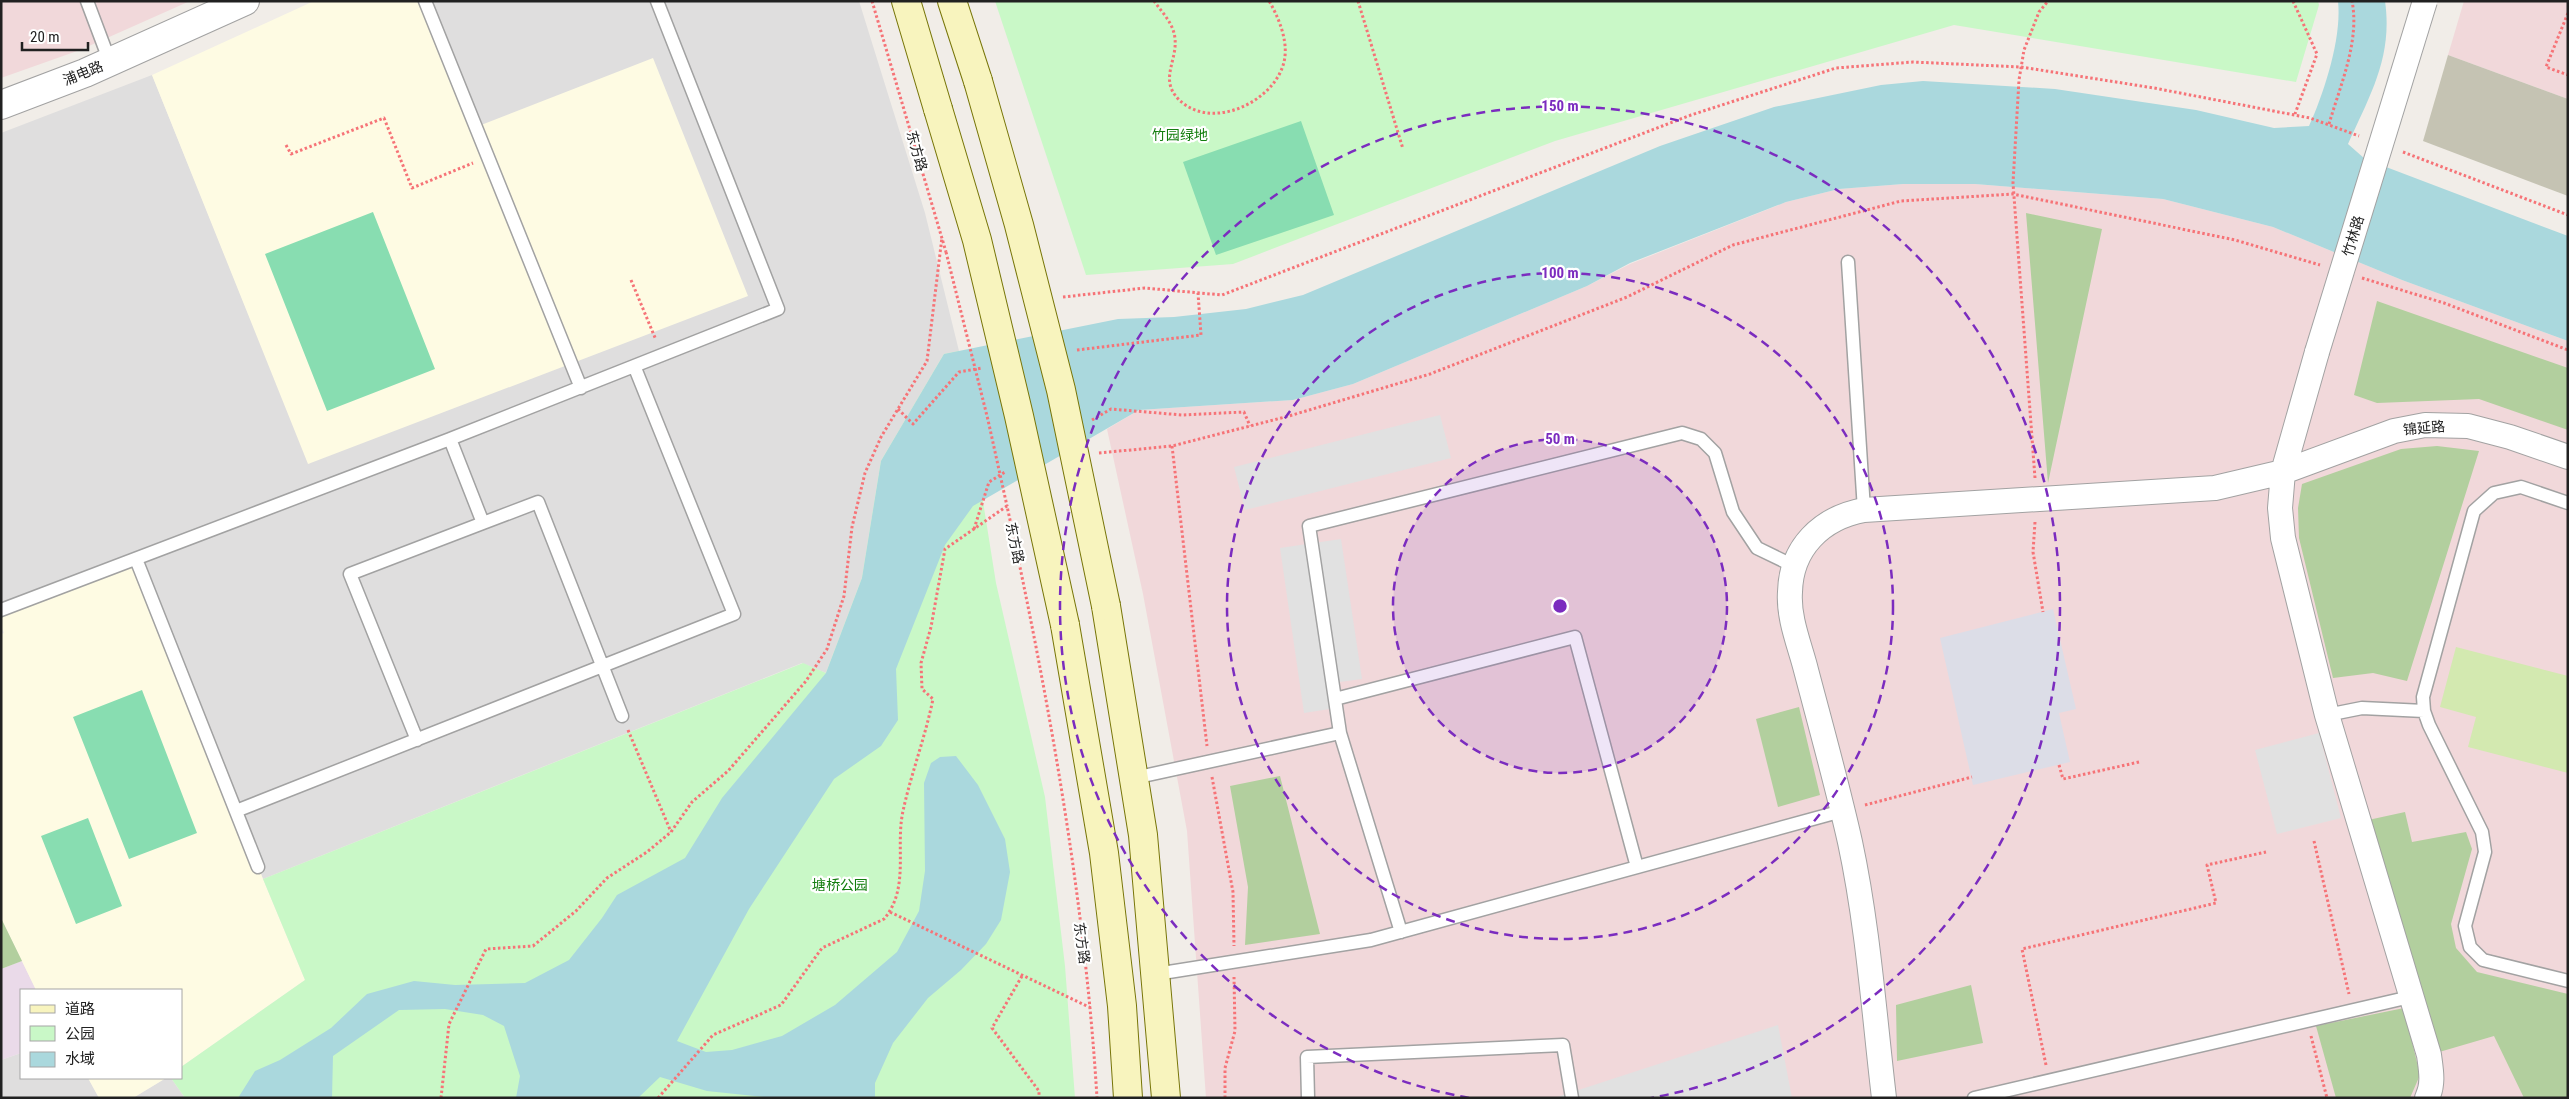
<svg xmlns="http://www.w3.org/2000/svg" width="2569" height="1099" font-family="'Roboto Condensed','Noto Sans SC',sans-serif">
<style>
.residential{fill:#dfdede}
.commercial{fill:#f1d8da}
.industrial{fill:#eadae9}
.education{fill:#fefbe3}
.construction{fill:#c5c3b3}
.grass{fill:#d3e9b0}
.forest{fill:#b2cf9e}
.park{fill:#c9f8c7}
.pitch{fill:#88ddb1}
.parking{fill:#e1e1e1}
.plaza{fill:#dcdde7}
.water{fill:#aad8dd}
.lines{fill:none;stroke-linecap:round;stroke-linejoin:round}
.service-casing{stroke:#a2a2a2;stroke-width:15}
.minor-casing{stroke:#a2a2a2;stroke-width:26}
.tertiary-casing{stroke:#a2a2a2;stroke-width:30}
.secondary-casing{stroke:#777508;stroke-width:30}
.path{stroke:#f67377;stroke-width:3;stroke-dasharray:2.5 2.5;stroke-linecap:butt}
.service{stroke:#fff;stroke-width:12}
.minor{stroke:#fff;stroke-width:24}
.tertiary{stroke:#fff;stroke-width:28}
.secondary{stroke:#f8f4be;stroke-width:28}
.minor-bridge-casing{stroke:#a2a2a2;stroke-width:26;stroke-linecap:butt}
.secondary-bridge-casing{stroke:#777508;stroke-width:30;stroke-linecap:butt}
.path-bridge{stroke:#f67377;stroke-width:3;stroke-dasharray:2.5 2.5;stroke-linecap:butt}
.minor-bridge{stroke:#fff;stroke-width:24}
.secondary-bridge{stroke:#f8f4be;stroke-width:28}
.ring{fill:none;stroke:#7b2cbf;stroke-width:2.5;stroke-dasharray:9 6}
.labels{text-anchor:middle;stroke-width:4.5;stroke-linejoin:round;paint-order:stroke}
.street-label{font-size:14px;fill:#212121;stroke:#fff}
.park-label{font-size:14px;fill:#147e0f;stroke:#fff}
.centre{fill:#7b2cbf;stroke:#fff;stroke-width:2.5}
.ring-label{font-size:15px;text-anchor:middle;font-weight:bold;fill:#7b2cbf;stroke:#fff;stroke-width:4.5;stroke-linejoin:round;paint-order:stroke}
</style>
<rect width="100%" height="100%" fill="#f1ede8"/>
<path class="residential" d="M425 1H859L925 213 959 351 944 354 881 461 862 578 826 673 802 663 263 879 136 559 1 610V133L152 75 309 464 476 127Z
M21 1053V1078H88L99 1098H1V1060Z
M166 1078H171L185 1098H133Z"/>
<path class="commercial" d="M1 1H190L80 50 1 78Z
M2464 1H2568V99L2448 55Z
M1903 184H1975L2163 199 2273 227 2402 280 2568 341V1098H1206L1187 831 1143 594 1107 429 1139 410 1293 400 1353 384 1587 286 1630 264 1786 202 1839 189Z"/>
<path class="industrial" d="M22 961 36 990H21V1053L1 1060V969Z"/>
<path class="education" d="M314 1H425L476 127 653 58 748 296 308 464 152 75Z
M136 559 263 879 305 980 181 1067V990H36L1 918V634L4 633 1 626V610Z
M88 1078H166L133 1098H99Z"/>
<path class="construction" d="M2448 55 2568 99V196L2423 141Z"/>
<path class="grass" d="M2456 647 2568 676V773L2468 747 2476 717 2440 707Z"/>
<path class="forest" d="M2026 213 2102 229 2048 483Z
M2377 301 2568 368V430L2479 399 2377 403 2354 395Z
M2437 446 2479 451 2407 681 2373 673 2333 678 2299 538 2298 508 2302 484 2401 449Z
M1799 707 1820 795 1778 807 1756 719Z
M1280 776 1320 934 1245 945 1248 887 1230 786Z
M2405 812 2412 842 2466 832 2472 849 2451 924 2456 948 2477 972 2568 994 2567 1098H2524L2494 1036 2429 1055 2359 822Z
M1 918 22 961 1 969Z
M1971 985 1983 1043 1897 1061 1896 1005Z
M2404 1008 2420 1075 2410 1098H2336L2316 1026Z"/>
<path class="park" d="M995 1H2318L2319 5 2296 82 1954 25 1555 141 1233 264 1086 275Z
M959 351 996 583 1045 797 1065 966 1075 1098H185L171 1078H181V1067L305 980 263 879 803 663 826 673 862 578 881 461 944 354Z"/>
<path class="pitch" d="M1301 121 1334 215 1216 255 1183 162Z
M373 212 435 369 327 411 265 254Z
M142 690 197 833 129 859 73 717Z
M88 818 122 906 76 924 41 836Z"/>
<path class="parking" d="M1440 415 1451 458 1245 510 1234 467Z
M1341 539 1362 679 1332 683 1336 708 1304 713 1280 548Z
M2319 733 2341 818 2277 834 2255 750Z
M1778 1025 1792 1098H1557V1097Z"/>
<path class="plaza" d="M2053 609 2076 709 2059 713 2070 762 1973 785 1940 638Z"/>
<path class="water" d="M2338 1H2385C2393 57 2370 95 2348 144L2365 159 2568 236V341L2402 280 2273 227 2163 199 1975 184H1903L1839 189 1786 202 1630 263 1587 286 1353 384 1293 400 1139 410 973 506 945 545 896 669 898 720 881 746 834 779 749 909 677 1041 706 1052 732 1050 782 1036 835 1005 897 952 919 911 925 871 924 783 931 763 940 757 956 756 978 785 1005 839 1010 872 1001 920 986 944 961 970 928 998 893 1043 875 1083V1098H773L707 1091 660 1077 638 1098H516L520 1076 504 1026 483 1015 445 1009 399 1010 333 1056 332 1098H238L255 1071 280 1060 331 1028 367 994 414 981 455 985 525 983 569 960 602 918 617 895 685 858 722 798 826 673 862 578 881 461 944 354 1118 319 1174 317 1246 309 1303 295 1660 146 1774 107 1881 85 1923 81 2055 89 2196 110 2274 128 2309 126C2324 93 2342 38 2338 1Z"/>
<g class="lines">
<g class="service-casing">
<path id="service" d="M87 1 110 62
M425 1 581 388
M1848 262 1864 510
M2568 503 2521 487 2494 493 2474 511 2423 697 2424 711 2429 725 2482 832 2485 852 2465 926 2470 947 2483 960 2568 981
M136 559 258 867
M1 610 450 439
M1335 699 1575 637 1637 867
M2327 715 2362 708 2424 711
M622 716 538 502 483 523 450 439 778 309 657 1
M1340 733 1401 932
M417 740 350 574 483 523
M1134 778 1340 733 1309 526 1682 433 1701 439 1715 453 1733 512 1757 548 1794 566
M236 811 734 614 635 368
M1156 974 1371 940 1842 811
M1308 1098 1307 1057 1563 1045 1572 1098
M1974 1098 2410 997"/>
</g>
<g class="minor-casing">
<path id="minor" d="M2317 352 2283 472 2280 508 2283 538 2327 715 2429 1055C2431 1070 2434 1084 2427 1098
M1884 1098C1874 1013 1868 926 1850 842 1837 784 1821 727 1806 670 1800 646 1788 618 1790 592 1791 548 1821 518 1864 510L2215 488 2283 472 2394 431 2425 425 2468 426 2510 437 2568 457"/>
</g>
<g class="tertiary-casing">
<path id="tertiary" d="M1 105 85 73 245 1"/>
</g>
<g class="secondary-casing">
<path id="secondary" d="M906 1 938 109
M952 1 978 81
M1106 606 1143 835 1166 1098
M1065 625 1104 853 1122 1006 1128 1098"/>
</g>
<path class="path" d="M872 1 946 252
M1154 1C1161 11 1171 21 1174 33 1181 60 1154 81 1184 104 1219 130 1281 97 1285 56 1287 38 1278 16 1269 1
M1358 1 1403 149
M2293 1 2317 54 2295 114
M2568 13 2546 67 2568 75
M2329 124C2340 86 2360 41 2352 1
M286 145 291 154 384 118 412 188 473 163
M2403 152 2568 215
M2362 278 2444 303 2568 350
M631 280 656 340
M1063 297 1145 288 1222 295 1691 115 1836 68 1913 62 2021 67 2154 88 2310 118 2359 136
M1077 350 1201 335 1198 293
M898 409 913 424 959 372 982 368
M1092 420 1111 409 1182 415 1244 412 1250 426
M1172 446 1207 746
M1099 453 1172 446 1289 416 1430 374 1627 297 1733 245 1901 201 2013 194 2235 240 2320 265
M2035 478 2013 183 2019 80 2024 50 2039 12 2048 1
M2035 522 2033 552 2043 612
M974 529 989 482 1005 472
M628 730 671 832
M2059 765 2063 779 2139 762
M1212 777 1233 892 1234 946
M1865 805 1972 777
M2314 841 2349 994
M890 912 1091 1008
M1022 976 992 1028 1039 1091V1098
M2311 1036 2327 1098
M2046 1065 2022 949 2216 903 2207 865 2266 852
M441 1098 449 1024 486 949 533 946 576 911 607 878 647 852 671 832 692 802 728 771 806 681 827 649 844 596 852 527 865 473 881 437 927 361 942 237
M658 1098 713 1035 781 1005 822 948 884 919C910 888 895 848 903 811 911 774 925 738 933 699L922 689 921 663 931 627 945 549 1007 506C1049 700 1085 900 1097 1098
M1225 1098V1068L1235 1031 1234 977"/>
<use href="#service" class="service"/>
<use href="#minor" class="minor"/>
<use href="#tertiary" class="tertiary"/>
<use href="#secondary" class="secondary"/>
<g class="minor-bridge-casing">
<path id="minor-bridge" d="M2317 352 2425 1"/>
</g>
<g class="secondary-bridge-casing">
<path id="secondary-bridge" d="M978 81 1019 225 1061 390 1106 606
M938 109 977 240 1019 416 1065 625"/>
</g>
<path class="path-bridge" d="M946 252 988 420 1007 506"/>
<use href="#minor-bridge" class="minor-bridge"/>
<use href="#secondary-bridge" class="secondary-bridge"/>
</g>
<circle cx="1560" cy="606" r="167" fill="#7b2cbf" fill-opacity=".12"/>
<g class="ring">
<circle cx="1560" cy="606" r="167"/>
<circle cx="1560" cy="606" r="333"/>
<path d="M1469 1098A500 500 0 1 1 1651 1098"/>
</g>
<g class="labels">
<g class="street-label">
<text transform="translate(83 73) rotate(-22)" y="5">浦电路</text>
<text transform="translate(917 151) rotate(74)" y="5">东方路</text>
<text transform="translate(2353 236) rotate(-73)" y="5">竹林路</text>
<text transform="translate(2424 428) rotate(-5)" y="5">锦延路</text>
<text transform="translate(1015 543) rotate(78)" y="5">东方路</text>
<text transform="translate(1082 943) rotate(82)" y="5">东方路</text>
</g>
<g class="park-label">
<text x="1180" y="140">竹园绿地</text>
<text x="840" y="890">塘桥公园</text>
</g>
</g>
<circle cx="1560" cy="606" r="8" class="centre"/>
<g class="ring-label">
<text x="1560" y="111">150 m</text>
<text x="1560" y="278">100 m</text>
<text x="1560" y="444">50 m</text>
</g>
<rect width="2569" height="1099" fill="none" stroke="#212121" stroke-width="5"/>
<rect x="20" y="989" width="162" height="90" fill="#ffffff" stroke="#a6a6a6"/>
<rect x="30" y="1005" width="25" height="8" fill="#f8f4be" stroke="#a6a6a6"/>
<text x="65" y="1014" font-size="15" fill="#212121">道路</text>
<rect x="30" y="1026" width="25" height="15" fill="#c9f8c7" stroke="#a6a6a6"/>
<text x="65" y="1039" font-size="15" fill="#212121">公园</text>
<rect x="30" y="1052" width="25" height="15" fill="#aad8dd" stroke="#a6a6a6"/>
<text x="65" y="1064" font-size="15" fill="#212121">水域</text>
<path d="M22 42v8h66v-8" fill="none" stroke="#212121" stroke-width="2.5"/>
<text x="30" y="42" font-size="15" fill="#212121" stroke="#ffffff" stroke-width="4" paint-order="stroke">20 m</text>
</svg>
